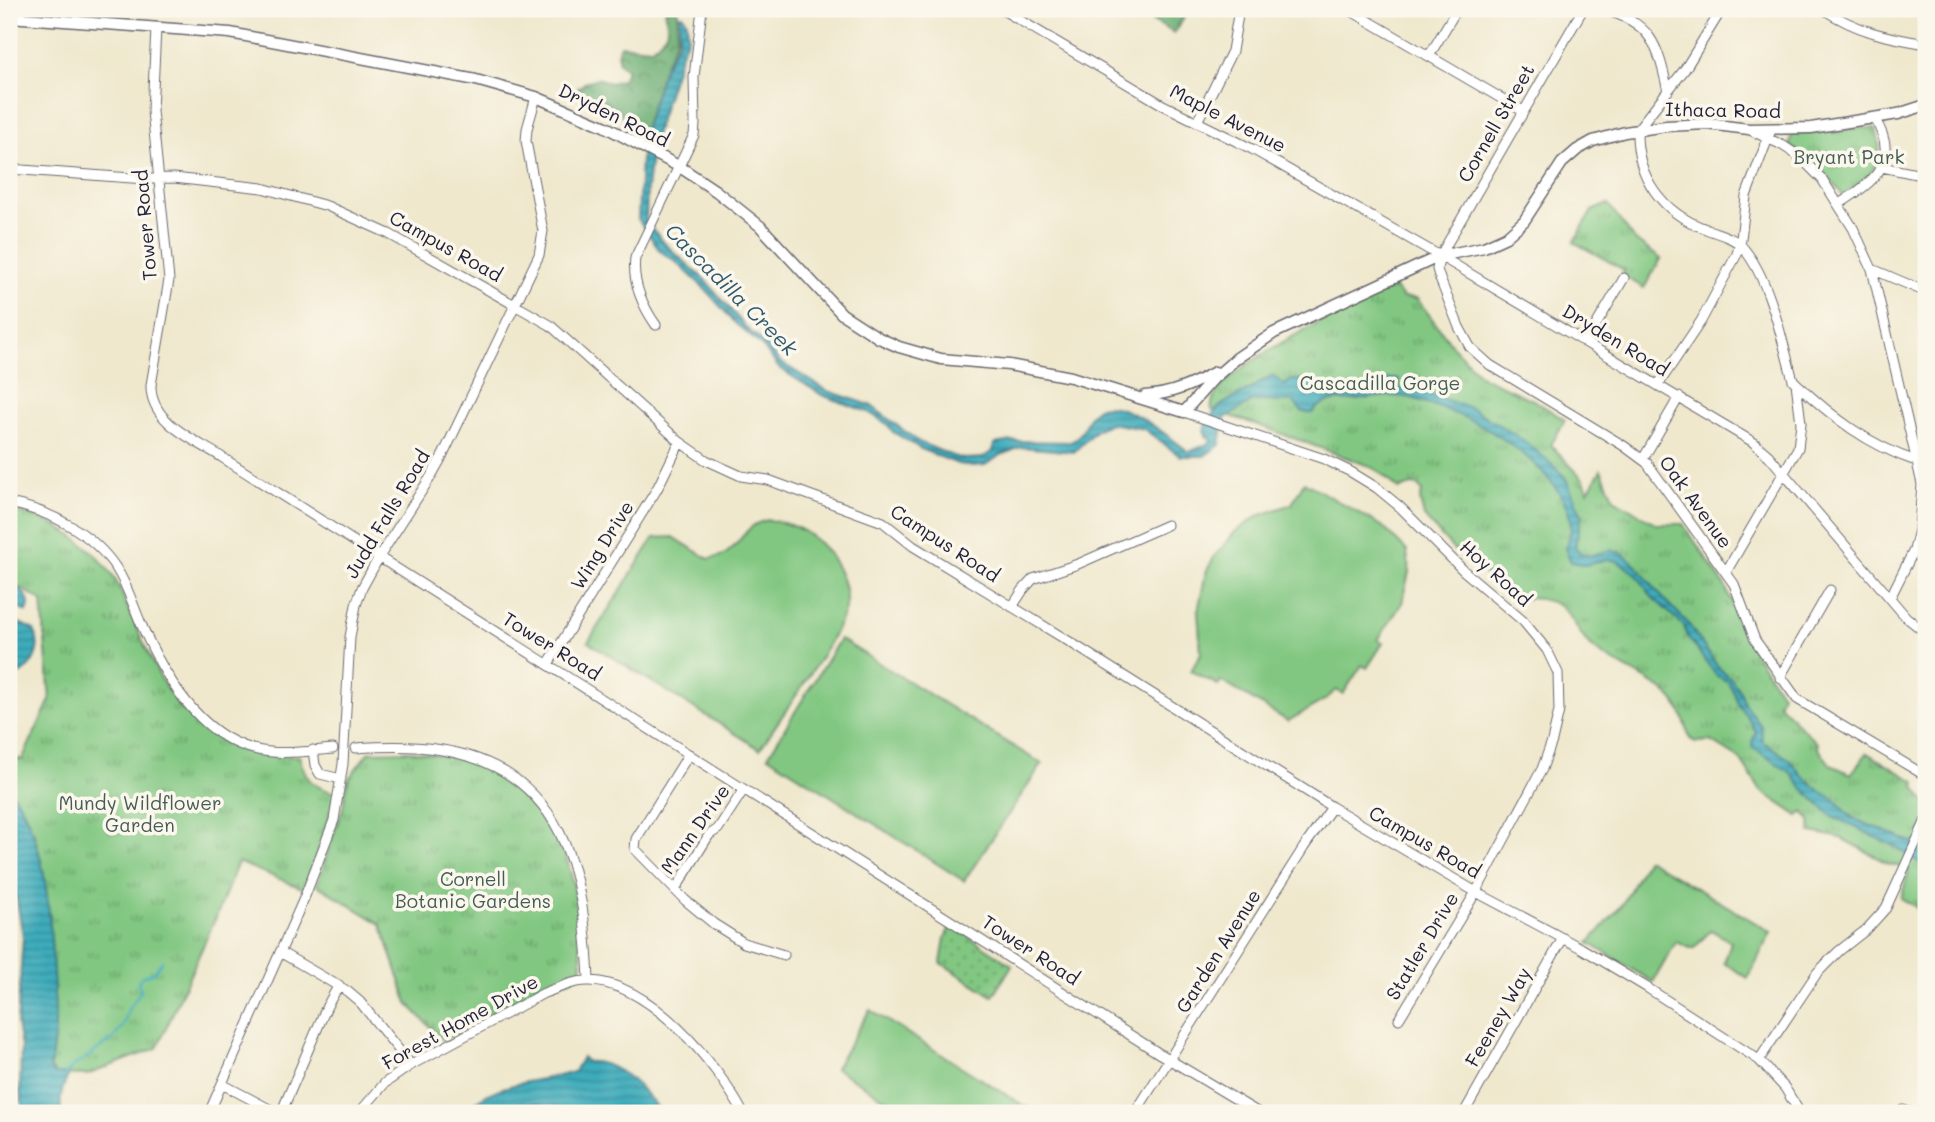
<svg xmlns="http://www.w3.org/2000/svg" width="1935" height="1122" font-family="Mali,sans-serif">
<style>
.grass{fill:#81c781;stroke:#52745e;stroke-width:2}
.forest{fill:url(#forest-crowns);stroke:#456755;stroke-width:2}
.park{fill:url(#park-tufts);stroke:#52745e;stroke-width:2}
.garden{fill:url(#garden-dots);stroke:#52745e;stroke-width:2}
.water{fill:url(#water-rules);stroke:#30677b;stroke-width:2}
.lines{fill:none;stroke-linecap:round;stroke-linejoin:round}
.stream{stroke:#3dacbb;stroke-width:2.5}
.minor-casing{stroke:#6a676e;stroke-width:11}
.major-casing{stroke:#6a676e;stroke-width:13}
.minor{stroke:#fff;stroke-width:9}
.major{stroke:#fff;stroke-width:10}
.labels{text-anchor:middle;stroke-width:7;stroke-linejoin:round;paint-order:stroke}
.street-label{font-size:19px;fill:#22223b;stroke:#fbf7ec}
.park-label{font-size:19px;fill:#435c54;stroke:#fbf7ec}
.water-label{font-size:21px;font-style:italic;fill:#2d596e;stroke:#fbf7ec}
</style>
<defs>
<pattern id="forest-crowns" width="20" height="18" patternUnits="userSpaceOnUse" patternTransform="scale(1.75)"><rect width="20" height="18" fill="#68ac6f"/><path d="M2 6a3 3 0 1 1 6 0M12 15a3 3 0 1 1 6 0" fill="none" stroke="#558c5c"/></pattern>
<pattern id="park-tufts" width="24" height="20" patternUnits="userSpaceOnUse" patternTransform="scale(1.75)"><rect width="24" height="20" fill="#81c781"/><path d="M3 7l-1-3M5 7V3M7 7l1-3M15 17l-1-3M17 17v-4M19 17l1-3" fill="none" stroke="#69a16b"/></pattern>
<pattern id="garden-dots" width="8" height="8" patternUnits="userSpaceOnUse" patternTransform="scale(1.75)"><rect width="8" height="8" fill="#81c781"/><path d="M2 2h.1M6 6h.1" fill="none" stroke="#69a16b" stroke-width="1.8" stroke-linecap="round"/></pattern>
<pattern id="water-rules" width="6" height="5" patternUnits="userSpaceOnUse" patternTransform="scale(1.75)"><rect width="6" height="5" fill="#3dacbb"/><path d="M0 2.5h6" fill="none" stroke="#338c99"/></pattern>
</defs>
<rect width="100%" height="100%" fill="#fbf7ec"/>
<filter id="ink" filterUnits="userSpaceOnUse"><feTurbulence type="fractalNoise" baseFrequency=".0143" numOctaves="2"/><feDisplacementMap in="SourceGraphic" scale="14" xChannelSelector="R" yChannelSelector="G"/><feConvolveMatrix kernelMatrix="1 2 1 2 8 2 1 2 1" color-interpolation-filters="sRGB"/></filter>
<filter id="wash" filterUnits="userSpaceOnUse"><feTurbulence type="fractalNoise" baseFrequency=".00686" numOctaves="4" result="noise"/><feDisplacementMap in="SourceGraphic" scale="28" xChannelSelector="R" yChannelSelector="G"/><feGaussianBlur stdDeviation="1.57" result="paint"/><feColorMatrix in="noise" values="0 0 0 0 0 0 0 0 0 0 0 0 0 0 0 0 0 1.4 0 .05"/><feComposite in="paint" operator="in"/></filter>
<g filter="url(#wash)">
<rect width="100%" height="100%" fill="#efe8cd"/>
<path class="grass" d="M1304 482 1382 526 1407 551 1409 572 1402 603 1378 640 1383 643 1367 668 1362 665 1343 694 1336 690 1326 699 1288 721 1221 681 1218 685 1191 671 1201 653 1198 611 1206 572 1214 557 1235 532 1258 516 1292 504Z
M769 520C796 524 815 534 831 557 839 569 847 587 846 602 845 630 778 720 760 749L588 642 654 538 673 537 709 559C713 557 721 557 725 554 743 543 743 524 769 520Z
M840 639 1042 764 964 881 768 756Z
M1647 859 1771 932 1748 978 1724 963 1731 942 1711 930 1693 949 1676 942 1653 982 1589 943 1622 905Z
M870 1010 1018 1102 1036 1113H908L835 1068Z"/>
<path class="forest" d="M665 9H678L677 38 665 64 643 132 632 126 618 110 597 97 592 101H584L577 94 578 88 586 82 598 78 610 83 622 80 627 70 619 63 617 53 620 45 652 48C669 33 669 31 665 9Z
M1132 9H1180L1184 18 1174 33Z"/>
<path class="park" d="M1863 128H1875C1888 163 1871 174 1846 195H1843C1827 174 1811 160 1789 145L1792 133Z
M1608 204 1635 240 1661 259 1644 288 1622 275 1624 270 1574 242 1592 211Z
M1394 287 1403 298 1417 299 1456 350 1482 377 1535 401 1565 420 1551 445 1584 480 1588 491 1601 470 1614 499 1656 524H1683L1725 586 1753 651 1782 694 1778 703 1818 744 1817 747 1831 765 1851 774 1867 753 1916 782 1915 787 1926 802V909L1924 912 1901 898 1909 869 1889 864 1841 838 1811 832 1810 820 1803 812 1798 816 1761 791 1740 759 1711 741 1696 742 1690 739C1685 722 1682 708 1669 696 1645 673 1610 666 1587 642 1577 632 1572 614 1561 607 1551 600 1529 595 1519 601L1453 549 1424 517 1420 500 1422 491 1418 486 1412 485 1399 489 1377 470 1364 464 1255 424 1212 410C1203 372 1363 300 1394 287Z
M9 511C51 516 96 546 117 583 123 593 126 606 132 617 143 641 155 672 170 694 186 717 215 739 241 749 259 757 280 756 299 756 306 780 311 786 335 793L324 834 304 889 238 862 217 915 157 1048 87 1075 56 1074 50 1068 55 1010 50 938 28 820 9 790V756L22 760 50 700 42 601 9 581Z
M408 751C442 754 481 761 510 782 523 791 532 805 542 818 551 828 560 841 565 854 578 890 579 928 582 966L579 973 572 979 548 986 444 1041 408 1004 381 924 317 885 343 807 348 780 363 759 370 752Z"/>
<path class="garden" d="M951 925 1012 965 993 996 941 963 945 938Z"/>
<path class="water" d="M680 15H683L687 21 688 37 681 53 653 141 647 188 646 221 665 244 706 281 749 331 764 342 780 362 828 391 870 405 919 442 950 455 964 459 982 458 993 451 995 444 1012 441 1071 442C1084 435 1084 422 1093 412 1112 389 1172 439 1189 452L1210 443 1211 439 1207 437 1204 430C1211 411 1221 404 1239 395 1251 390 1261 381 1273 375L1284 385 1292 380H1304L1316 382 1326 391 1348 393 1374 388 1384 379H1399V389L1426 393 1473 409 1523 440 1546 459 1565 477 1582 515 1575 547 1582 554 1589 556 1610 550 1621 553 1633 562 1663 598 1687 622 1718 667 1732 680 1742 695 1744 703 1761 726 1762 741 1789 759 1801 774 1820 791 1834 799 1852 818 1906 840 1926 845V868L1900 849 1832 816 1803 789 1790 772 1753 748 1752 742 1756 732 1748 718 1738 704 1734 693 1728 682 1716 675 1687 636 1684 626 1652 597 1636 574 1617 561 1607 559 1587 565 1571 562 1565 548C1591 502 1521 449 1487 429 1466 416 1440 408 1418 400 1397 392 1376 398 1355 400 1338 402 1325 397 1312 413 1302 414 1299 410 1294 402L1253 401 1224 419 1220 445 1204 456H1180L1144 429 1110 423 1096 430 1074 452 1021 447 1001 455 985 465 973 466 958 464 923 450 893 432 887 424 868 412 822 395 779 368 763 347 736 324 703 287 675 261 660 251 638 219 641 159 643 134 664 68 679 40Z
M9 582C19 589 35 598 27 612L9 605Z
M9 618 34 630C44 650 31 674 9 677Z
M9 790C53 837 51 948 55 1010V1031L50 1069 55 1074H69C63 1086 58 1099 62 1113H24L20 1092 21 1047 17 1024 23 936 15 891 9 877Z
M582 1057 587 1062C606 1060 631 1076 644 1092 651 1099 655 1106 662 1113H560L557 1106C538 1104 509 1097 495 1113H465C490 1080 538 1083 574 1072Z"/>
<g class="lines">
<path class="stream" d="M65 1075 74 1066 113 1039 123 1026 129 1008 141 991 138 983 141 977 154 972 162 961"/>
</g>
</g>
<g filter="url(#ink)">
<g class="lines">
<g class="minor-casing">
<path id="minor" d="M1001 9 1163 105 1252 149 1440 256 1753 442 1769 456 1906 617 1926 633
M1348 9 1523 111
M1583 9 1440 256 1437 269 1440 279 1459 327 1470 347 1490 365 1624 446 1647 463 1734 584 1755 640 1797 699 1926 776
M1601 9C1652 23 1657 43 1668 91
M1722 9 1685 69 1637 130C1636 177 1662 213 1706 229 1718 234 1735 237 1744 249 1770 280 1782 341 1793 380L1796 383 1801 423 1798 448 1726 572
M1823 9C1858 32 1886 37 1926 44
M156 28 152 111 169 280 151 385C150 423 196 440 223 458L1160 1054 1259 1113
M1429 56 1457 9
M1197 122 1232 51 1239 9
M1750 130 1782 145 1800 157 1822 179 1853 228 1872 269 1922 484 1919 530 1914 550 1890 598
M1882 167 1926 176
M9 169 145 179 174 178 262 188 327 206 389 234 550 325 680 442 706 460 741 476 768 480 883 522 913 546 1065 639 1332 807 1476 892 1581 948 1646 987 1759 1060 1785 1088 1800 1113
M1839 204C1874 182 1902 161 1874 118
M1872 269 1926 292
M656 325C642 305 632 283 635 258L694 135 695 124 694 77 702 9
M1586 342 1624 278
M1796 383C1832 417 1868 445 1916 461
M1658 385 1701 321 1737 254 1741 239 1746 196 1770 133
M1184 412 1324 459 1351 472 1377 488 1400 507 1464 571 1523 621 1547 650 1558 673 1559 711 1552 741 1542 769 1476 892 1399 1019
M1643 459 1679 397
M9 503C50 511 92 532 116 568 128 586 133 606 142 626 163 674 199 735 253 749 279 756 307 751 333 749
M1012 607 1023 590 1033 579 1078 564 1167 525
M548 664 657 489 680 442
M1780 677 1830 590
M356 748C385 746 414 745 442 750 565 770 584 874 589 980
M313 750 315 765 320 774 341 779
M689 754 636 839 635 849 685 900 714 924 744 943 784 955
M675 890 709 835 718 829 744 789
M280 952 347 991 360 1002 411 1065
M1759 1060 1817 973 1839 951 1867 929 1886 908 1926 820
M222 1084 277 1113
M1903 1110 1912 1113
M209 1113 305 896 334 820 343 764 350 637 356 605 362 588 379 557 430 478 443 455 539 255 543 231 526 141 527 129 536 97
M281 1113 327 1006 339 985
M359 1113 385 1083 411 1065 544 993C559 988 574 980 590 981 651 983 717 1064 743 1113
M1135 1113 1304 847 1332 807
M1464 1113 1563 938"/>
</g>
<g class="major-casing">
<path id="major" d="M9 17 230 33 476 80 536 97 604 126 680 167 716 191 760 226 842 314 879 338 899 347 941 359 1009 365 1071 377 1184 412 1214 378 1237 358 1274 333 1440 256 1484 247 1506 237 1524 221 1562 163 1577 150 1593 141 1625 132 1666 126 1707 124 1749 129 1811 128 1898 114 1926 105
M1145 396C1172 394 1192 385 1215 372"/>
</g>
<use href="#minor" class="minor"/>
<use href="#major" class="major"/>
</g>
</g>
<g class="labels">
<g class="street-label">
<text transform="translate(1723 110) rotate(1)" y="7">Ithaca Road</text>
<text transform="translate(614 115) rotate(26)" y="7">Dryden Road</text>
<text transform="translate(1228 118) rotate(27)" y="7">Maple Avenue</text>
<text transform="translate(1496 123) rotate(-60)" y="7">Cornell Street</text>
<text transform="translate(145 225) rotate(-95)" y="7">Tower Road</text>
<text transform="translate(446 246) rotate(29)" y="7">Campus Road</text>
<text transform="translate(1616 340) rotate(31)" y="7">Dryden Road</text>
<text transform="translate(1696 502) rotate(54)" y="7">Oak Avenue</text>
<text transform="translate(387 514) rotate(-59)" y="7">Judd Falls Road</text>
<text transform="translate(945 543) rotate(33)" y="7">Campus Road</text>
<text transform="translate(602 545) rotate(-58)" y="7">Wing Drive</text>
<text transform="translate(1496 573) rotate(42)" y="7">Hoy Road</text>
<text transform="translate(552 646) rotate(32)" y="7">Tower Road</text>
<text transform="translate(695 829) rotate(-55)" y="7">Mann Drive</text>
<text transform="translate(1425 842) rotate(30)" y="7">Campus Road</text>
<text transform="translate(1422 946) rotate(-59)" y="7">Statler Drive</text>
<text transform="translate(1031 950) rotate(33)" y="7">Tower Road</text>
<text transform="translate(1218 951) rotate(-58)" y="7">Garden Avenue</text>
<text transform="translate(1498 1017) rotate(-60)" y="7">Feeney Way</text>
<text transform="translate(460 1022) rotate(-29)" y="7">Forest Home Drive</text>
</g>
<g class="park-label">
<text x="1849" y="164">Bryant Park</text>
<text x="1380" y="390">Cascadilla Gorge</text>
<text x="140" y="810">Mundy Wildflower<tspan x="140" dy="22">Garden</tspan></text>
<text x="473" y="886">Cornell<tspan x="473" dy="22">Botanic Gardens</tspan></text>
</g>
<g class="water-label">
<text transform="translate(731 290) rotate(45)" y="7">Cascadilla Creek</text>
</g>
</g>
<rect width="1935" height="1122" fill="none" stroke="#fbf7ec" stroke-width="35"/>
</svg>
